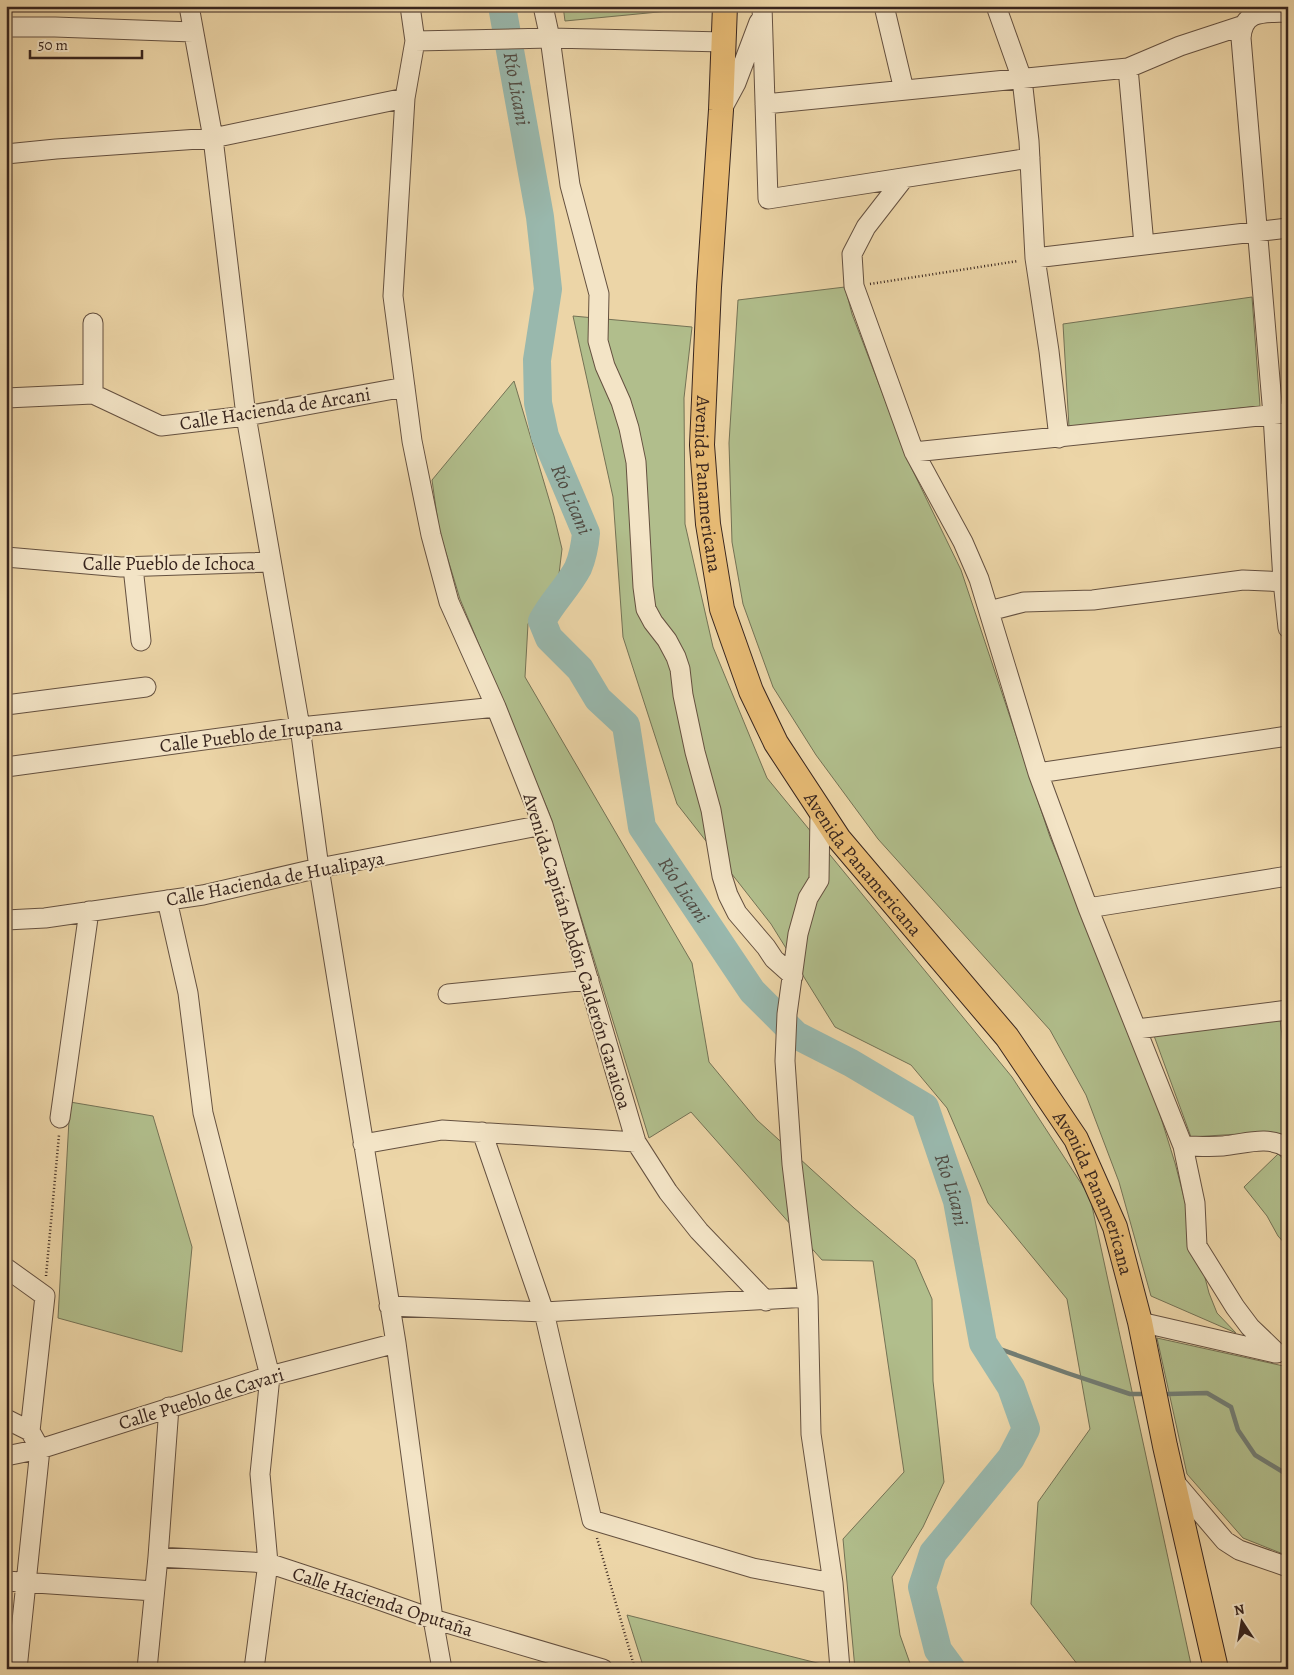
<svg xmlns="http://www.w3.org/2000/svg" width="1294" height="1675" font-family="Alegreya,serif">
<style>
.green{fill:#b1be8c;stroke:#747255}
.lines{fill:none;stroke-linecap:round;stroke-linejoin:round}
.stream{stroke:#727d74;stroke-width:4.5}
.river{stroke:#99b8ad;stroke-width:28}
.minor-casing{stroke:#655140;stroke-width:21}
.major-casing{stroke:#38251e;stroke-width:26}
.path{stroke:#38251e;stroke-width:2.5;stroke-dasharray:1 2.5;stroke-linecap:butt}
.minor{stroke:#f3e4c6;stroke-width:19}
.major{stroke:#e6ba74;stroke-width:24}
.labels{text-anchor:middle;stroke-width:4;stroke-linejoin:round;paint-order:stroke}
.street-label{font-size:19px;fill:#38251e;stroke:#f3e4c6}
.water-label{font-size:20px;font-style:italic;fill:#504a42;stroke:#f3e4c6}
</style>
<rect width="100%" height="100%" fill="#ecd5a7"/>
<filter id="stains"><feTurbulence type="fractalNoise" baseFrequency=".004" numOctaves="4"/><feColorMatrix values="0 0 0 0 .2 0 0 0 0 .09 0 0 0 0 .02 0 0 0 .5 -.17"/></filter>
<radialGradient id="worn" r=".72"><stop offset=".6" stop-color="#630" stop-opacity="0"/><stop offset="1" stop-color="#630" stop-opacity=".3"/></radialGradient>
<path class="green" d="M563 6H679V10L565 21Z
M845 287 852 314 910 465 961 570 1050 837 1148 1076 1175 1163 1209 1293 1217 1313 1236 1333 1151 1296 1119 1182 1086 1095 1050 1030 878 839 816 755 773 687 743 604 732 542 729 443 738 300Z
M1252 297 1260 406 1069 427 1063 324Z
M573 316 692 327 684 398 685 524 713 647 767 778 1012 1077 1090 1197 1192 1669H1081L1031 1604 1038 1502 1090 1429 1067 1299 988 1203 947 1108 911 1065 835 1027 771 924 677 804 623 637 613 497Z
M514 381 554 516 562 549 559 574 528 624 525 677 692 963 709 1062 757 1120 854 1208 915 1260 932 1299 933 1381 944 1482 923 1527 892 1577 900 1635 912 1669H855L843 1539 904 1472 873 1261 822 1260 691 1112 649 1138 549 813 460 599 439 530 432 480Z
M1280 1019 1285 1061H1288V1134L1286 1136 1271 1132 1191 1137 1153 1033Z
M70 1102 153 1116 192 1247 182 1352 58 1318Z
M1278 1154 1288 1163V1247L1278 1236 1267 1216 1244 1187Z
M1157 1338 1288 1367V1556L1243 1538 1187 1474Z
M627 1615 841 1669H644Z"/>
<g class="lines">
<path class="stream" d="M983 1343 1067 1373 1130 1394H1141
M1168 1394 1207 1393 1231 1407 1238 1430 1255 1455 1288 1475"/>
<path class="river" id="s1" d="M502 6 540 217 548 289 537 360 538 403 545 436 586 533C585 545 583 556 578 568 568 587 552 602 542 621L549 638 580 669 598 699 626 725 642 827 752 991 796 1035 851 1063 925 1107 957 1201 983 1343 1011 1387 1026 1429 1011 1458 933 1553 922 1587 938 1650 952 1669"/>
<g class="minor-casing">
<path id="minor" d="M189 6 213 138 246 416 300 727 319 868 396 1343 433 1619 442 1669
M410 6 415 41 405 98 393 296 412 441 431 535 449 602 496 707 543 825 636 1142 668 1192 699 1231 766 1301
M543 6 550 38 570 185 599 294 598 341 605 366 621 402 629 428 636 462 643 587 646 609 653 622 667 640 676 657 680 669 683 695 695 752 711 810 722 876 728 895 737 913 766 947 774 959 793 976
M762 6 768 199 1030 158
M884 6 904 90
M996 6 1022 79 1029 141 1035 258 1049 351 1059 438
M1288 12C1265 13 1243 9 1241 38L1273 415 1283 581 1288 628
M6 27H55L193 32
M415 41 550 38 724 42
M1128 68 1144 245
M765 104 1128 68 1180 46 1241 26
M722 109 736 83 759 22
M6 154 56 149 213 138 405 98
M904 178 866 227 852 254 854 286 914 452 963 542 979 579 1038 773 1088 908 1183 1146 1195 1203 1197 1246 1235 1307 1250 1327 1277 1353
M1035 258 1288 228
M93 323V394L161 426 246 416 405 387
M6 398 93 394
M914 452 1288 413
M6 557 121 567 271 562
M133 567 141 641
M989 611 1024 602 1093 600 1243 580 1288 582
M6 705 146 687
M6 767 300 727 496 707
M1038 773 1288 736
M820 811 819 880 808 898 798 934 787 1014 785 1061 792 1164 808 1297 811 1434 833 1583 840 1669
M167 900 188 993 203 1113 270 1376 260 1474 268 1563 254 1669
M1088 908 1288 876
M6 920 45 918 203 895 319 868 543 825
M448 994 589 980
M1137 1029 1288 1010
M60 1118 89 911
M482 1132 544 1312 592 1520 753 1568 833 1583
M363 1144 442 1130 636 1142
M1183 1146C1196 1146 1209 1147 1223 1146 1245 1144 1268 1135 1288 1148
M6 1268 45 1296 30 1431 40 1449 17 1669
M389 1306 544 1312 808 1297
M1140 1322 1275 1353
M6 1419 30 1431
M6 1456 40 1449 270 1376 396 1343
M1173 1480 1225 1541 1239 1550 1288 1567
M158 1557 268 1563 368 1596 433 1619 603 1669
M6 1581 154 1591
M147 1669 158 1557 169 1407"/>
</g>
<g class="major-casing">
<g id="major">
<path id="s2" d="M725 6 721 110 709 287 702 445 708 524 722 609 751 691 776 743 839 839 1007 1037 1076 1139 1115 1227 1140 1322 1165 1446 1216 1669"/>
</g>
</g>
<path class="path" d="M870 284 1018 261
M46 1276 59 1135
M597 1538 635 1669"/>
<use href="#minor" class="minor"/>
<use href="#major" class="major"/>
</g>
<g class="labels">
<g class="street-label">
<text transform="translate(275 408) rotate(-9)" y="7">Calle Hacienda de Arcani</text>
<text dy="7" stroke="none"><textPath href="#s2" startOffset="479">Avenida Panamericana</textPath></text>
<text x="169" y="570">Calle Pueblo de Ichoca</text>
<text transform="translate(251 734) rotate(-7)" y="7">Calle Pueblo de Irupana</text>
<text dy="7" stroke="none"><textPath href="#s2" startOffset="899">Avenida Panamericana</textPath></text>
<text transform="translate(275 878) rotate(-11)" y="7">Calle Hacienda de Hualipaya</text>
<text transform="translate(578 951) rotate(73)" y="7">Avenida Capitán Abdón Calderón Garaicoa</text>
<text dy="7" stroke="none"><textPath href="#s2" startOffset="1304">Avenida Panamericana</textPath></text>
<text transform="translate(201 1398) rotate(-17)" y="7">Calle Pueblo de Cavari</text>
<text transform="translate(383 1601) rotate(18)" y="7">Calle Hacienda Oputaña</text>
</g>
<g class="water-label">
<text dy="7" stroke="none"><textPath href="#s1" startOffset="84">Río Licani</textPath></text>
<text dy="7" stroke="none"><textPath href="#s1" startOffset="504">Río Licani</textPath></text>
<text dy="7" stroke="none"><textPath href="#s1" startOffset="955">Río Licani</textPath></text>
<text dy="7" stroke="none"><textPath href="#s1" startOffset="1374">Río Licani</textPath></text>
</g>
</g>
<rect width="1294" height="1675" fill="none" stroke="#ecd5a7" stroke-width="25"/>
<rect x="8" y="8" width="1279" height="1660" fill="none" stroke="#38251e" stroke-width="2.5"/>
<rect x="12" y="12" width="1269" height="1650" fill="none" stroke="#38251e"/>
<g transform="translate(1242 1622) rotate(348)" stroke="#f3e4c6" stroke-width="4" paint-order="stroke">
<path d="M0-4L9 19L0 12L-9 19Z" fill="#38251e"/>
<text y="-8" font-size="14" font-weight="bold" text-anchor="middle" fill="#38251e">N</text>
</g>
<path d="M30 50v8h112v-8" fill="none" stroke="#38251e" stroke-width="2.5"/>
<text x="38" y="50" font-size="15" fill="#38251e" stroke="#f3e4c6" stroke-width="4" paint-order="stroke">50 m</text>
<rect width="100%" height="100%" filter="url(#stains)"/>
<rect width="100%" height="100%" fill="url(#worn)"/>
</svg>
